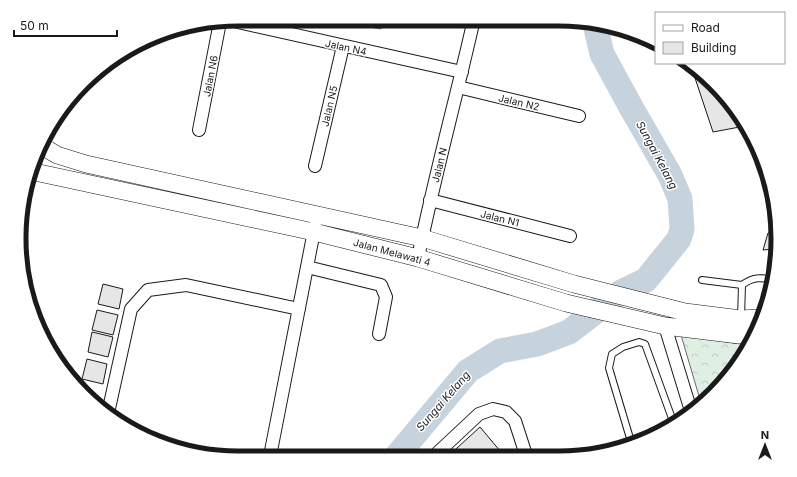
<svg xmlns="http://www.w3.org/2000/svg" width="797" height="477" font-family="Inter,sans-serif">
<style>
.forest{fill:url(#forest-crowns);stroke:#6a6a6a}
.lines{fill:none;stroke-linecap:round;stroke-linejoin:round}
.river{stroke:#c6d2dc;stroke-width:25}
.building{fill:#e6e6e6;stroke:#1a1a1a}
.lane-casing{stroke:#1a1a1a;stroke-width:8}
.street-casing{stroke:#1a1a1a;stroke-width:14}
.secondary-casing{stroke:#1a1a1a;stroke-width:18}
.lane{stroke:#fff;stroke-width:6}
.street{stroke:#fff;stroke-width:12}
.secondary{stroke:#fff;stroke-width:17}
.labels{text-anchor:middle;stroke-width:3;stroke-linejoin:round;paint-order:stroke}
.street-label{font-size:10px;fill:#1a1a1a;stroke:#fff}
.water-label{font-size:11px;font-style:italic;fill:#1a1a1a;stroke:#fff}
.rim{fill:none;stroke:#1a1a1a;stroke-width:5}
</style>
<defs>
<pattern id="forest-crowns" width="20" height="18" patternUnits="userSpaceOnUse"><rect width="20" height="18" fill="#e0efe3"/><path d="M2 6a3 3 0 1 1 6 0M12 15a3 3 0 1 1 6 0" fill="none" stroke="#c0ccc2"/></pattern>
</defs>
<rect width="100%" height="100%" fill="#fff"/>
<path class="forest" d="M324 19H385L381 29Z
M681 335 747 345 741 361 714 394 701 403Z"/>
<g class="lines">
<path class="river" d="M395 458 468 371 500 351 537 344 569 332 621 292 646 280 679 239 682 229 680 199 670 175 632 109 602 54 595 24"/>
</g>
<path class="building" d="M691 66 741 117 745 126 713 132Z
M774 232V249L763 250 768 233Z
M103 284 123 289 119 309 98 304Z
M97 310 118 315 113 335 92 330Z
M92 332 113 337 108 357 88 352Z
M87 359 107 364 103 384 82 379Z
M89 395 100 398 99 404Z
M480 427 506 458H446Z"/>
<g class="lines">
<g class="lane-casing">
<path id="lane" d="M702 280 742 285C753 277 760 277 774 280
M741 318 742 285
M632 445 609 368 612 354 623 347 639 342 645 344 674 424"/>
</g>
<g class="street-casing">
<path id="street" d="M229 20 462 72
M458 87 579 116
M199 130 220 22
M315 166 343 46
M430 200 570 236
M418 258C434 178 456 99 474 19
M307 267 381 285 386 297 379 334
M665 326 691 411
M108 413 131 309 148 290 186 285 299 309
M271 451 315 226
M432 458 479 414 493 409 506 412 515 421 527 458"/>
</g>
<g class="secondary-casing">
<path id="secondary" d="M42 146 57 155 86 164 422 238 574 284 685 312 741 319 758 318
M30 171 314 232 418 258 566 303 665 326 739 335H752"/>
</g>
<use href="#lane" class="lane"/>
<use href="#street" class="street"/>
<use href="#secondary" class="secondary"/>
</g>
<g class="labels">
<g class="street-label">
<text transform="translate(346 47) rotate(12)" y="4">Jalan N4</text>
<text transform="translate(210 76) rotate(-79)" y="4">Jalan N6</text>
<text transform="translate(519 102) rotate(13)" y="4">Jalan N2</text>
<text transform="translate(329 106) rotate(-77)" y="4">Jalan N5</text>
<text transform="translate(439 165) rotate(-76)" y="4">Jalan N</text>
<text transform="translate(500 218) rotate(14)" y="4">Jalan N1</text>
<text transform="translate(392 252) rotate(15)" y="4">Jalan Melawati 4</text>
</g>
<g class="water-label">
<text transform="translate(657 155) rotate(62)" y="4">Sungai Kelang</text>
<text transform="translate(443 401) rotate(-49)" y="4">Sungai Kelang</text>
</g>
</g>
<path d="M0 0H797V477H0ZM238 26H559A212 212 0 0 1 771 238V239A212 212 0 0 1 559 451H238A212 212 0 0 1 26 239V238A212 212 0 0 1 238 26Z" fill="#fff" fill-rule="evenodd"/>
<path class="rim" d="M238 26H559A212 212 0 0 1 771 238V239A212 212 0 0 1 559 451H238A212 212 0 0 1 26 239V238A212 212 0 0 1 238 26Z"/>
<rect x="655" y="12" width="130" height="52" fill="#ffffff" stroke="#a3a3a3"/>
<rect x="663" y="25" width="20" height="6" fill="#ffffff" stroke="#a3a3a3"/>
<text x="691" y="32" font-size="12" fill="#1a1a1a">Road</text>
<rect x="663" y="42" width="20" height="12" fill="#e6e6e6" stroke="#a3a3a3"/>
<text x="691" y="52" font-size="12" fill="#1a1a1a">Building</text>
<g transform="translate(765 445)" stroke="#ffffff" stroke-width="3" paint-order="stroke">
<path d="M0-3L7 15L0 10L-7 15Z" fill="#1a1a1a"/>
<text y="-6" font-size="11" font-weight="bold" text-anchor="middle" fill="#1a1a1a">N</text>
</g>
<path d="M14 30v6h103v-6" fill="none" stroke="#1a1a1a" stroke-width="2"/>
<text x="20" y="30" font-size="12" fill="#1a1a1a" stroke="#ffffff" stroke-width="3" paint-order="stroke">50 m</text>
</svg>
